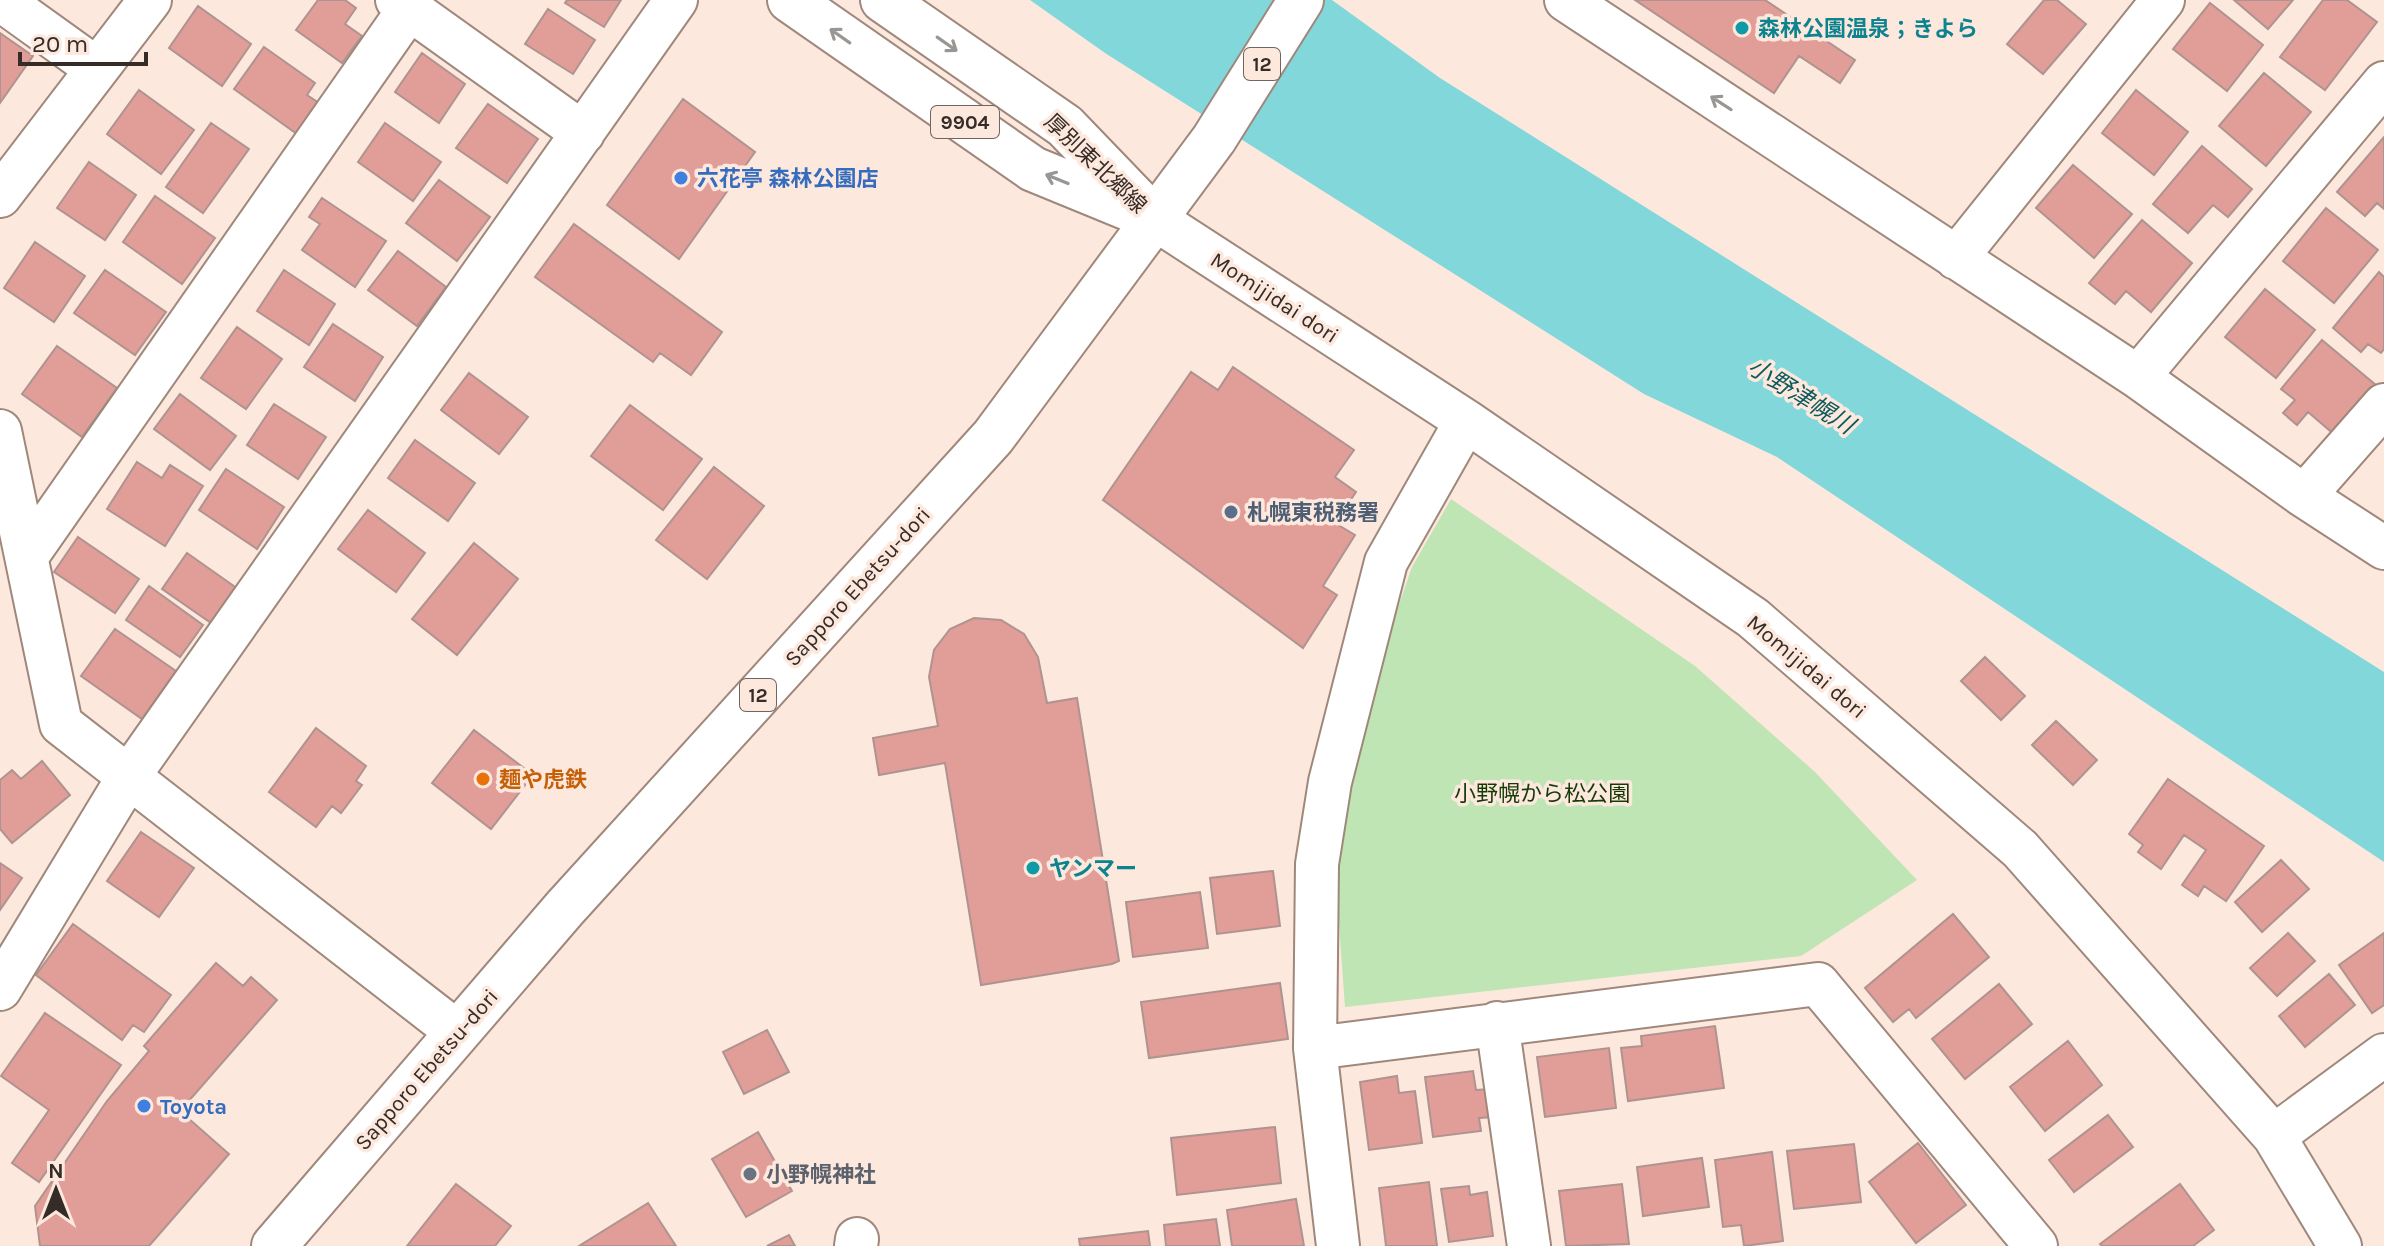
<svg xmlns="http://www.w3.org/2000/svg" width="2384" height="1246" font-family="Karla,'Noto Sans JP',sans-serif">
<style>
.green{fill:#bee5b3}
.water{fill:#82d7da}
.building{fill:#e19d97;stroke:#af9390;stroke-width:2}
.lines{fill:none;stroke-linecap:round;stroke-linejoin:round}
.minor-casing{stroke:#9f887b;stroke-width:46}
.major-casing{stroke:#9f887b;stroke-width:48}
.highway-casing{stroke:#9f887b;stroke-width:48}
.minor{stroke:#fff;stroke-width:42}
.major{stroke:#fff;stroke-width:44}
.highway{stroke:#fff;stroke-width:44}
.oneway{stroke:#9a9693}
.culture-dot{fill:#0f9aa8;stroke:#fde8dd;stroke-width:3}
.shop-dot{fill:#3f7fe0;stroke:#fde8dd;stroke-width:3}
.service-dot{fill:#5c6f8a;stroke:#fde8dd;stroke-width:3}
.food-dot{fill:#e8710a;stroke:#fde8dd;stroke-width:3}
.worship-dot{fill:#6b7280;stroke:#fde8dd;stroke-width:3}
.labels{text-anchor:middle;stroke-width:7;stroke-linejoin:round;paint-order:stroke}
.shield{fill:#fde8dd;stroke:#72645e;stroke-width:2}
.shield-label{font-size:20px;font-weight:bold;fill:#362c27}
.culture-label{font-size:22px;font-weight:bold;fill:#0d838f;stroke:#fde8dd;text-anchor:start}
.street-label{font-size:22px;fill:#362c27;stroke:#fde8dd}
.shop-label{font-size:22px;font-weight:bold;fill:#366cbe;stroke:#fde8dd;text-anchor:start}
.service-label{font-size:22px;font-weight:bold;fill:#4e5e75;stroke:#fde8dd;text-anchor:start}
.food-label{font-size:22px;font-weight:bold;fill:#c56008;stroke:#fde8dd;text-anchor:start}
.park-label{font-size:22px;fill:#143b07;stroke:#fde8dd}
.worship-label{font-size:22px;font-weight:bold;fill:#5b616d;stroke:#fde8dd;text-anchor:start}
.water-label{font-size:24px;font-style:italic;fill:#0d595c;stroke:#fde8dd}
</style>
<rect width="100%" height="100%" fill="#fde8dd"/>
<path class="green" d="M1451 499 1695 666 1815 772 1917 880 1801 956 1345 1007 1334 855 1362 712 1412 567Z"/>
<path class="water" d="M1030 0H1332L1440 78 2384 672V862L1777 457 1644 394 1105 53Z"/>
<path class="building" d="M318 0H345L356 8 345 24 362 36 342 63 296 30Z
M567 0H621L604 27 565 3Z
M1635 0H1765L1855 60 1840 83 1799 56 1774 93Z
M2044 0H2057L2086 24 2043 74 2007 44Z
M2234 0H2293L2268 29Z
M2323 0H2347L2377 22 2325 90 2280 57Z
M2210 3 2263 45 2227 91 2173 49Z
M198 6 251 44 222 86 169 48Z
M548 9 595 40 573 74 525 44Z
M0 33 33 56 0 103Z
M264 47 315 83 307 95 319 103 297 134 234 89Z
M422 53 465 84 439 123 395 92Z
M2264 73 2311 112 2266 166 2219 126Z
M139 90 194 130 161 174 107 134Z
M2136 90 2188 132 2154 175 2102 133Z
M683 99 755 152 679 259 607 205Z
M488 104 538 139 507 183 456 148Z
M211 123 249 149 203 213 166 187Z
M385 123 441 162 413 201 358 162Z
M2384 137V209L2377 203 2365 216 2337 192Z
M2202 146 2252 189 2228 217 2213 205 2188 233 2153 204Z
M89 162 136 195 105 240 57 208Z
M2073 165 2132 214 2094 258 2036 208Z
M439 180 490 217 457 261 406 223Z
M155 196 215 238 182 284 123 242Z
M322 198 386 241 355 287 302 250 320 224 309 217Z
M2326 208 2378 250 2334 303 2283 261Z
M2142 220 2192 263 2151 312 2126 291 2115 304 2089 283Z
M574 224 722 332 691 375 660 353 653 362 535 277Z
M35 242 85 276 54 322 4 288Z
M398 251 446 287 417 326 368 290Z
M105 270 166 312 135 355 74 313Z
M284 270 335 304 309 345 257 311Z
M2379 272 2384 277V349L2381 353 2368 344 2361 352 2333 328Z
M2265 289 2315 330 2276 378 2225 337Z
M333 324 383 357 355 401 304 367Z
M237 327 282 359 246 409 201 378Z
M2322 340 2377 386 2336 436 2308 412 2297 425 2283 413 2295 400 2281 389Z
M57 346 117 388 82 437 22 394Z
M1233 367 1354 450 1335 477 1356 492 1335 523 1355 535 1323 586 1337 595 1303 648 1103 500 1191 372 1218 390Z
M469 373 528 417 499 454 441 410Z
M180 394 236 436 210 470 154 429Z
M274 404 326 437 298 479 247 445Z
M630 405 702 459 663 510 591 456Z
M415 440 475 483 448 521 388 478Z
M137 462 162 478 170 465 203 486 165 546 107 509Z
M714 467 764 506 707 579 656 540Z
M226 469 284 507 257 549 199 510Z
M368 510 425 553 396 592 338 549Z
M78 537 139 579 115 613 54 572Z
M474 543 518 579 457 655 412 619Z
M187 553 238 589 214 625 162 589Z
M149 586 203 625 180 657 126 620Z
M974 618 1001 620 1024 634 1038 657 1047 703 1077 698 1119 961 1112 964 981 985 945 763 879 775 873 738 938 726 929 677 934 650 950 629Z
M115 629 176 671 142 719 81 676Z
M1985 657 2025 696 2001 720 1961 681Z
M2056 721 2097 760 2073 785 2032 745Z
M316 728 366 766 356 781 362 785 341 813 332 806 316 827 269 792Z
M474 730 533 775 491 829 432 783Z
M42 761 70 795 12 843 0 829V780L12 770 21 779Z
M2168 779 2264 846 2226 901 2204 886 2198 896 2182 885 2206 850 2184 835 2161 869 2138 852 2143 845 2129 834Z
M141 832 194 868 159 917 107 881Z
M2281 860 2309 889 2262 932 2235 902Z
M0 863 22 878 0 910Z
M1273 871 1280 926 1217 934 1210 878Z
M1200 892 1208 948 1133 957 1126 902Z
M1953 914 1989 957 1916 1018 1909 1009 1893 1022 1865 988Z
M73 924 171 995 144 1032 133 1025 122 1040 36 975Z
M2288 933 2315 961 2277 996 2250 968Z
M2384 933V1005L2372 1013 2339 965Z
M216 963 243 986 251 977 277 1000 180 1111 229 1154 149 1246H40L35 1206 107 1101 149 1051 144 1046Z
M2329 974 2355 1005 2305 1047 2279 1016Z
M1280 983 1288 1039 1149 1058 1141 1002Z
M1999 984 2032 1024 1965 1079 1932 1039Z
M45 1013 121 1065 39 1182 12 1163 49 1110 1 1076Z
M1715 1026 1724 1088 1628 1101 1621 1048 1642 1046 1641 1036Z
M767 1030 789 1072 744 1094 723 1052Z
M2068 1041 2102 1085 2045 1131 2010 1087Z
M1609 1048 1616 1108 1545 1117 1537 1057Z
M1473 1071 1476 1090 1490 1089 1494 1117 1479 1118 1481 1131 1433 1137 1425 1077Z
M1397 1076 1399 1093 1415 1091 1422 1143 1369 1150 1360 1082Z
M2108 1115 2133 1147 2074 1192 2049 1160Z
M1275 1127 1281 1183 1177 1195 1171 1138Z
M758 1132 792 1191 746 1217 712 1159Z
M1918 1143 1966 1205 1916 1243 1869 1182Z
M1854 1144 1861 1202 1794 1209 1787 1151Z
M1772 1152 1783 1241 1744 1246 1741 1225 1723 1227 1715 1160Z
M1702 1158 1709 1207 1643 1216 1637 1167Z
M1429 1182 1437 1246H1386L1379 1188Z
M456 1184 511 1226 495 1246H407Z
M1622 1184 1629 1244 1566 1246 1559 1191Z
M2180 1184 2214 1230 2193 1246H2102L2100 1244Z
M1469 1186 1470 1195 1487 1192 1493 1236 1449 1242 1441 1189Z
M1296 1199 1304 1246H1232L1227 1210Z
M648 1203 676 1246H579Z
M1216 1219 1220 1246H1166L1164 1225Z
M1148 1231 1150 1246H1080L1079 1239Z
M789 1235 795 1246H767Z"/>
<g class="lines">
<g class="minor-casing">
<path id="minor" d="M1 0 97 69
M397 0 583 133
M1566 0 2138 377 2304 496 2384 548
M0 196 150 0
M1155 219 1466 421 1753 618 2020 849 2274 1136 2340 1246
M1956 258 2163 0
M2138 377 2384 83
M0 431 61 724 457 1032
M2304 496 2384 405
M27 556 409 9
M0 989 129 776 676 0
M1497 1023 1529 1246
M1315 1048 1818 984 2036 1246
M2274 1136 2384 1055
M856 1246 857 1239
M1338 1246 1315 1048 1317 864 1330 782 1386 562 1466 421"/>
</g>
<g class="major-casing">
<path id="major" d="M790 0 1033 169 1155 219
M883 0 1065 126 1142 206"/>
</g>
<g class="highway-casing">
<path id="highway" d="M274 1246 565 908 993 437 1214 139 1301 0"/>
</g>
<use href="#minor" class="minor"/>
<use href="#major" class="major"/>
<use href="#highway" class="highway"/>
</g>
<defs><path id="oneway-shaft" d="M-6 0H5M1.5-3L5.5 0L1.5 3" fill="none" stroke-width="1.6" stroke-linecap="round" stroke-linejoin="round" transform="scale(2)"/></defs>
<g class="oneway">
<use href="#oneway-shaft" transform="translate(840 36) rotate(-145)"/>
<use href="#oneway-shaft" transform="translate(947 44) rotate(35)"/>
<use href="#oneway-shaft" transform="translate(1721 103) rotate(-147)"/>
<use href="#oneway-shaft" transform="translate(1057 179) rotate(-158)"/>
</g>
<g class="culture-dot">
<circle cx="1742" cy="28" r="8"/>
<circle cx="1033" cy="868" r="8"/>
</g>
<g class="shop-dot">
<circle cx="681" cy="178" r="8"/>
<circle cx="144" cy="1106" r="8"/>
</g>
<circle class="service-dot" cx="1231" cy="512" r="8"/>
<circle class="food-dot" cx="483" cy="779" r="8"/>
<circle class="worship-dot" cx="750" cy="1174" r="8"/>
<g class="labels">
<g class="shield">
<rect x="1244" y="48" width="36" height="32" rx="6"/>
<rect x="931" y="106" width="68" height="32" rx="6"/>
<rect x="740" y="679" width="36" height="32" rx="6"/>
</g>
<g class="shield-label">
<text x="1262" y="71">12</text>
<text x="965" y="129">9904</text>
<text x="758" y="702">12</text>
</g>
<g class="culture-label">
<text x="1758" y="36">森林公園温泉；きよら</text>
<text x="1049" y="876">ヤンマー</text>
</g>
<g class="street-label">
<text transform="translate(1096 163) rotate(44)" y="8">厚別東北郷線</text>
<text transform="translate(1275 297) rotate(33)" y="8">Momijidai dori</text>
<text transform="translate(857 586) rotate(-48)" y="8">Sapporo Ebetsu-dori</text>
<text transform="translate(1807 666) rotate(40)" y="8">Momijidai dori</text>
<text transform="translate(426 1069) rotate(-49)" y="8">Sapporo Ebetsu-dori</text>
</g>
<g class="shop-label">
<text x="697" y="186">六花亭 森林公園店</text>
<text x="160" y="1114">Toyota</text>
</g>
<g class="service-label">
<text x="1247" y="520">札幌東税務署</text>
</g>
<g class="food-label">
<text x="499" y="787">麺や虎鉄</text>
</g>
<g class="park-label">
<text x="1542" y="801">小野幌から松公園</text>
</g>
<g class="worship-label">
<text x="766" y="1182">小野幌神社</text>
</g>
<g class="water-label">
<text transform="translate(1801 396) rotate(32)" y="8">小野津幌川</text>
</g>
</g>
<g transform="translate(56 1190)" stroke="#fde8dd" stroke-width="6" paint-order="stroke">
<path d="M0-6L14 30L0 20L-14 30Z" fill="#362c27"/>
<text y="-12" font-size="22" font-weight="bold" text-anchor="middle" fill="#362c27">N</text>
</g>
<path d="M20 52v12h126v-12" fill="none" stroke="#362c27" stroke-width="4"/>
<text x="32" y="52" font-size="24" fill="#362c27" stroke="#fde8dd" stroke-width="6" paint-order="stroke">20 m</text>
</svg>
